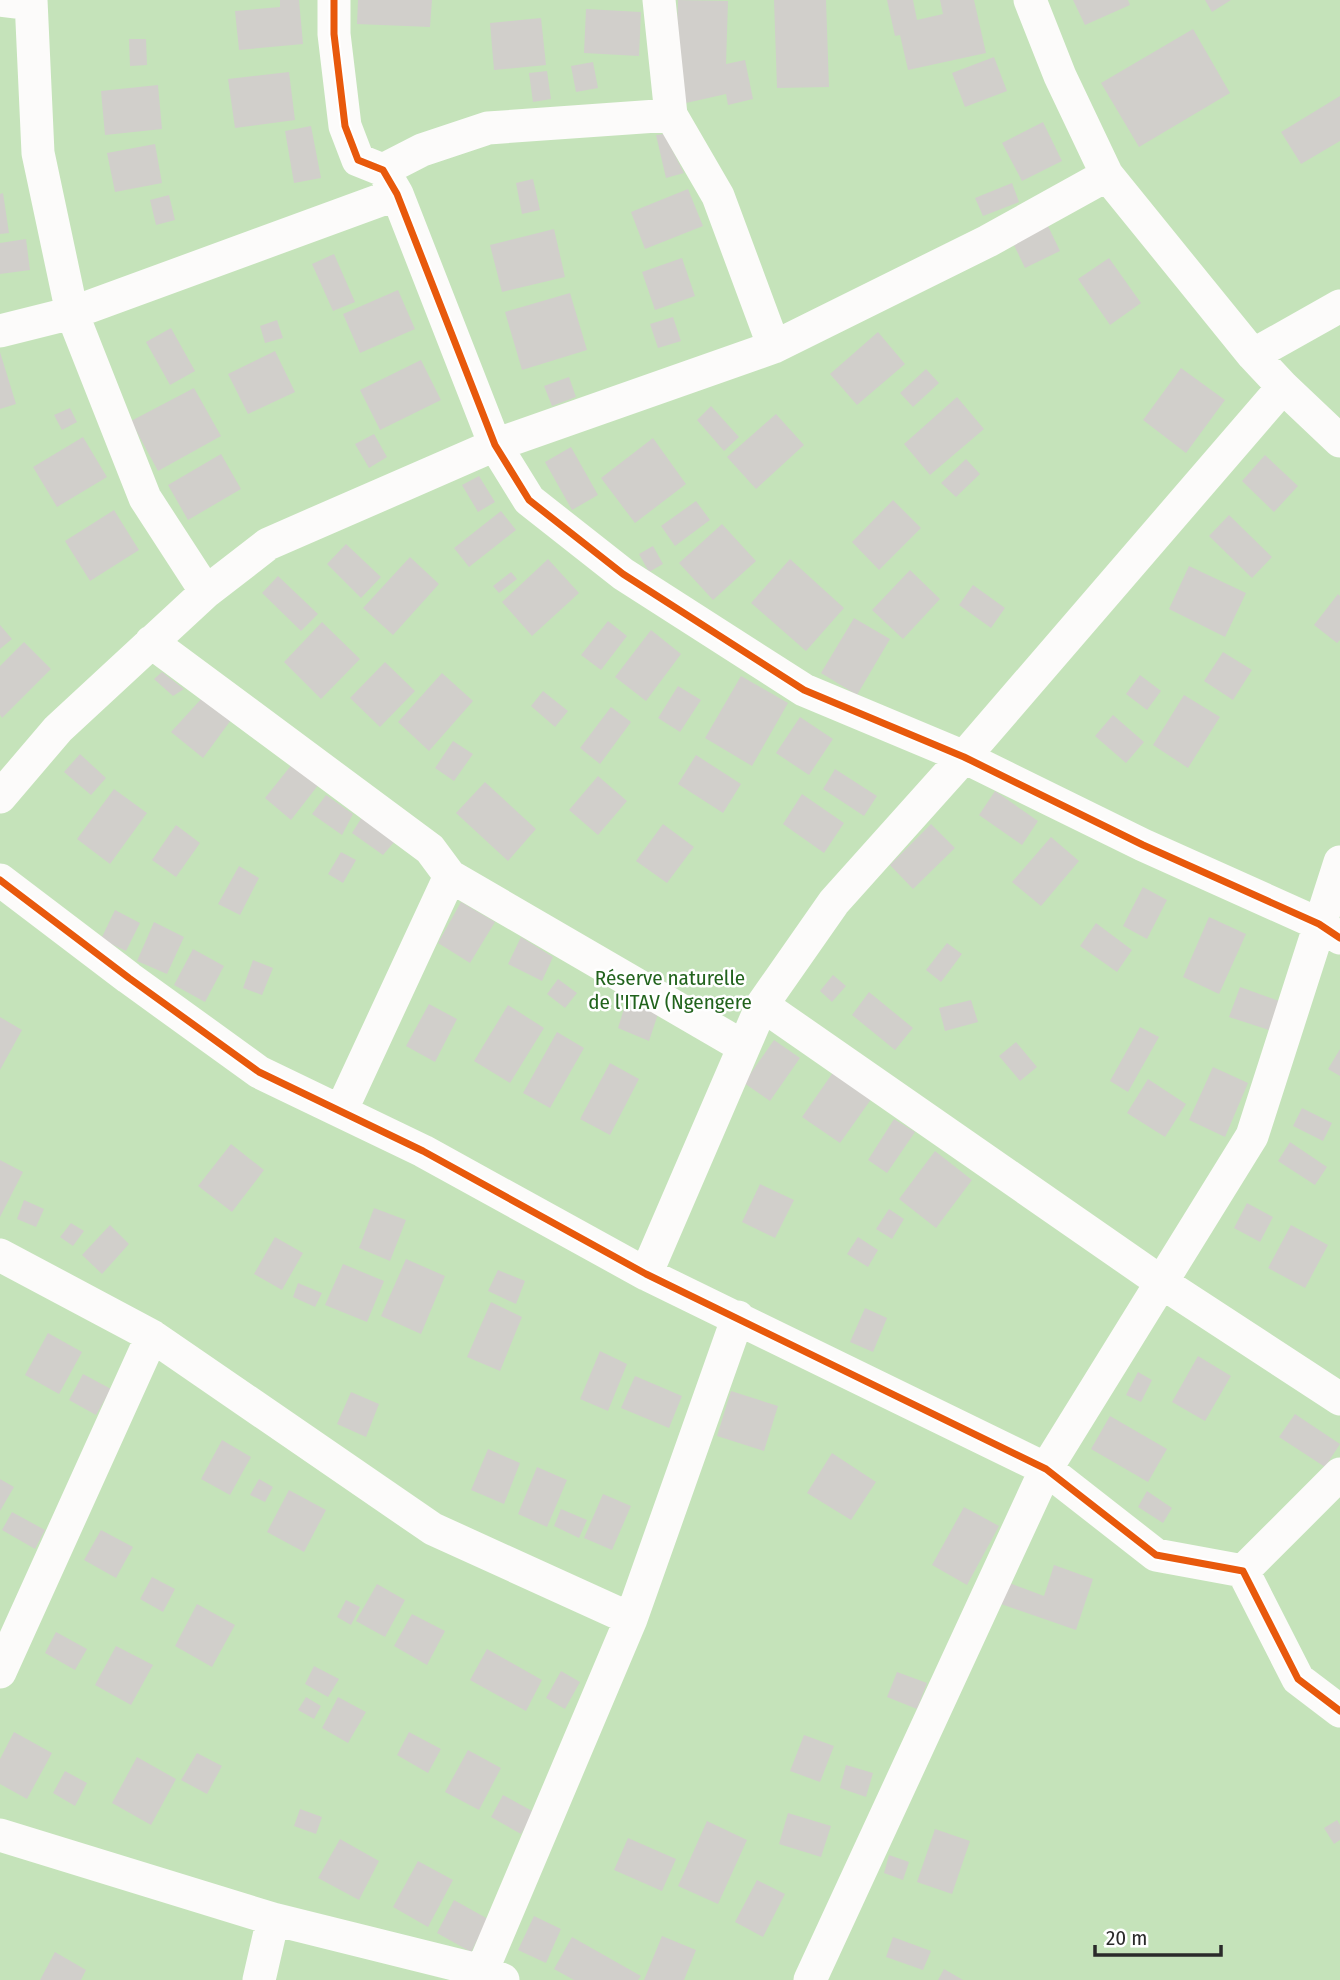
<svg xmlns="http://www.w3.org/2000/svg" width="1340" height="1980" font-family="'Fira Sans Condensed',sans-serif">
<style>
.green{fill:#c5e3ba}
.building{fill:#d1cfcb}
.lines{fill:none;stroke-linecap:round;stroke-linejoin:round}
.minor{stroke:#fcfbfa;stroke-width:33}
.cycleway-casing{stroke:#fff;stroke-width:11}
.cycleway{stroke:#e8590c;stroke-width:7}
.labels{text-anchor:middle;stroke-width:5;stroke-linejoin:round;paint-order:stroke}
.park-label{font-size:21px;fill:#22631d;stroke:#fff}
</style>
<rect width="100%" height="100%" fill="#e8e6e0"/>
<path class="green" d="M0 0H1340V1980H0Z"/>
<path class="building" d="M280 0H299L303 44 239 50 235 11 280 7Z
M358 0H432L430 27 357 24Z
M678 0 728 1 726 64 745 60 753 99 728 105 726 94 686 103 676 51Z
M774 0H826L829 87 777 88Z
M887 0H913L917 20 943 14 940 0H974L986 53 908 70 900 35 895 36Z
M1073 0H1128L1130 5 1085 25Z
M1205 0H1231L1212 12Z
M586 9 641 12 639 56 584 53Z
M541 18 546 65 494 70 490 23Z
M1193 29 1230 93 1139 147 1101 83Z
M129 39H146L147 65 130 66Z
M994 57 1007 91 965 107 952 73Z
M593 62 598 88 576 92 571 66Z
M547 71 551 99 533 102 529 73Z
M289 72 295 120 235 128 228 79Z
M158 85 162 129 105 135 101 91Z
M1340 96V141L1301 164 1281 132Z
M1043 122 1062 161 1022 181 1002 143Z
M311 126 321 178 294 183 285 131Z
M664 134 684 173 666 178 656 135Z
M155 144 162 183 115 192 107 153Z
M533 179 540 210 522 214 516 183Z
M1012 183 1019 202 983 216 975 198Z
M688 189 703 226 645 249 631 212Z
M3 193 9 233 0 234V194Z
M169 195 175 220 156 225 150 200Z
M1048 226 1060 251 1025 268 1013 243Z
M554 229 565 277 502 292 490 245Z
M26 239 30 270 0 274V243Z
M334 254 355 302 333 311 312 264Z
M682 258 695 296 655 310 642 272Z
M1109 258 1141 303 1110 325 1078 279Z
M398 290 415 329 360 353 343 314Z
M570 293 587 350 522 370 505 312Z
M673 317 681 341 658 348 650 324Z
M277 320 283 338 265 343 260 326Z
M171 328 195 371 170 385 146 342Z
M878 332 905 364 857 405 830 374Z
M275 351 295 392 248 414 228 374Z
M0 352 16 404 0 409Z
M421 360 441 400 380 430 360 390Z
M1181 368 1225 400 1186 453 1143 420Z
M926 369 939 383 913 407 900 393Z
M569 377 576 397 552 406 544 386Z
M194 388 221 436 158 471 131 421Z
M957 397 984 429 930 475 904 444Z
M711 406 739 437 724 451 697 420Z
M70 408 77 422 62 430 54 415Z
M776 414 804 445 756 489 727 457Z
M374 434 387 457 369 468 355 444Z
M83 437 107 477 57 507 33 467Z
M653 438 686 484 635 523 601 478Z
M571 447 598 495 572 510 545 462Z
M221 454 241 489 188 520 168 485Z
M1265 455 1298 486 1274 512 1242 481Z
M966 459 980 474 956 497 941 483Z
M479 476 495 502 478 512 462 485Z
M893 500 921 528 879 570 852 542Z
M696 501 710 520 675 546 661 526Z
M114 510 139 550 90 581 65 541Z
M501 511 516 530 469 567 454 548Z
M1229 515 1272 557 1252 578 1209 536Z
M722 524 756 561 713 600 679 563Z
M346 544 381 577 361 598 327 564Z
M653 546 663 564 649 572 639 554Z
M410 557 439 584 393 635 363 608Z
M548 559 579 593 532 636 502 602Z
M790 559 844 608 806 651 751 603Z
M1189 566 1246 593 1225 637 1169 609Z
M910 570 940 599 903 639 872 610Z
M511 572 517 579 499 593 493 586Z
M278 576 318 614 301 631 262 593Z
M973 585 1005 608 991 628 959 605Z
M1338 594 1340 596V640L1337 643 1314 625Z
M854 618 890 639 857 695 821 673Z
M608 621 627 636 601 670 581 655Z
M322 622 360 659 321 699 284 662Z
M0 625 12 639 0 649Z
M651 630 681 654 646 701 615 677Z
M24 642 51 669 2 718 0 715V666Z
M1223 652 1252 670 1233 700 1204 681Z
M385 662 415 691 380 727 350 698Z
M162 672 184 689 173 696 154 679Z
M442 673 473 701 429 751 398 722Z
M1140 675 1161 691 1147 710 1126 694Z
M741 676 788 703 752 766 705 738Z
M678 686 701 700 680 732 658 718Z
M543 691 568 711 555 727 531 706Z
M1184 695 1220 717 1188 768 1153 745Z
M202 698 231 720 203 758 171 732Z
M611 707 631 722 600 764 580 748Z
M1113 715 1144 742 1126 763 1095 736Z
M800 717 833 739 809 775 776 753Z
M453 741 473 754 454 781 435 768Z
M80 754 106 778 91 795 64 772Z
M696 755 741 784 723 813 678 784Z
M293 763 319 784 291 820 265 798Z
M835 769 877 796 864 816 823 789Z
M598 776 627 801 598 835 569 810Z
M485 782 536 829 508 861 456 813Z
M114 789 147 813 110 864 77 839Z
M995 791 1038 821 1022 845 979 815Z
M802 794 844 823 824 853 783 824Z
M326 795 353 814 342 835 312 814Z
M362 817 395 841 383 855 352 833Z
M663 824 694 847 667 883 636 861Z
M931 824 955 848 913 889 890 865Z
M176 825 200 843 176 877 152 860Z
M1051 837 1079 861 1041 906 1012 882Z
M341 852 356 860 343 883 328 874Z
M239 866 259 878 240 915 218 904Z
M1143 887 1167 900 1147 939 1123 926Z
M461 902 495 922 470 963 438 943Z
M115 910 140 923 126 951 101 939Z
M1209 917 1246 934 1219 994 1183 977Z
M154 922 184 937 167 974 137 961Z
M1096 923 1132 950 1117 972 1080 946Z
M521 937 553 957 542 981 508 964Z
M947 943 962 954 941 982 926 970Z
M193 949 224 966 205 1002 174 985Z
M253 960 273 968 262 995 243 988Z
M833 975 846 986 832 1002 820 991Z
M558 979 577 993 565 1008 547 994Z
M1240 987 1279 1001 1269 1030 1229 1017Z
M869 992 913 1028 895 1050 852 1015Z
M971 1000 978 1022 945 1031 939 1008Z
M626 1002 658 1014 649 1041 618 1028Z
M429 1004 457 1019 435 1062 406 1046Z
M508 1005 544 1028 510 1083 474 1061Z
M0 1017 22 1030 0 1070Z
M1140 1027 1159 1037 1128 1092 1110 1081Z
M557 1032 584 1048 550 1108 523 1093Z
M774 1040 800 1058 770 1101 744 1083Z
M1016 1042 1037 1067 1020 1081 999 1056Z
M1340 1049V1076L1328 1069Z
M610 1063 639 1079 610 1135 580 1119Z
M1213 1067 1248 1083 1225 1137 1189 1120Z
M834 1071 872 1098 840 1143 802 1117Z
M1148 1079 1186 1104 1165 1137 1127 1113Z
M1302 1108 1332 1123 1323 1141 1293 1126Z
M894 1119 915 1132 887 1173 868 1160Z
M1290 1142 1327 1167 1315 1185 1278 1161Z
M231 1144 264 1170 232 1212 198 1186Z
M935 1151 972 1180 936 1228 899 1199Z
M0 1160 23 1172 0 1217Z
M760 1184 794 1200 775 1238 742 1222Z
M24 1200 44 1209 36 1227 17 1219Z
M1247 1203 1273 1217 1260 1242 1234 1228Z
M374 1208 406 1220 390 1261 359 1248Z
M889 1209 904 1219 892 1239 876 1229Z
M71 1223 84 1231 73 1246 60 1237Z
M110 1225 129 1244 102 1274 82 1255Z
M1291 1225 1328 1245 1305 1288 1268 1268Z
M275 1237 303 1253 282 1290 254 1274Z
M858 1237 878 1250 868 1267 847 1254Z
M406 1259 445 1276 421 1334 381 1316Z
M343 1264 384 1281 367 1322 325 1305Z
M498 1270 525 1281 516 1304 488 1291Z
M298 1283 322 1293 315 1307 293 1297Z
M491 1302 522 1317 500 1371 467 1357Z
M865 1308 887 1318 873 1352 850 1342Z
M48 1333 82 1352 59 1394 25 1375Z
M600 1351 627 1364 608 1411 580 1399Z
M1198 1356 1231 1376 1205 1421 1172 1402Z
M1138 1372 1152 1380 1141 1402 1126 1395Z
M83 1374 111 1389 96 1415 69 1400Z
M635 1376 682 1396 669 1428 621 1408Z
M731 1391 778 1406 764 1451 717 1436Z
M351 1392 379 1404 366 1437 337 1424Z
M1295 1414 1340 1444 1325 1467 1279 1437Z
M1110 1416 1167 1449 1148 1482 1091 1449Z
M222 1440 251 1457 230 1495 201 1479Z
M488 1449 520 1463 504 1504 471 1490Z
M832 1453 876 1482 851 1520 807 1493Z
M537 1467 567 1480 547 1527 518 1514Z
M0 1479 14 1487 0 1511Z
M259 1479 273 1487 265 1502 250 1495Z
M289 1490 326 1510 304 1552 267 1532Z
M1147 1491 1172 1508 1163 1523 1138 1507Z
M603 1494 631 1506 612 1550 584 1538Z
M964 1507 999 1526 967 1585 932 1565Z
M561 1509 587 1520 579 1538 554 1526Z
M12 1512 45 1530 35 1549 2 1530Z
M101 1530 133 1547 116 1578 84 1560Z
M1054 1565 1093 1579 1076 1630 1001 1604 1009 1583 1044 1596Z
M152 1577 175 1589 163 1612 140 1599Z
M377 1584 405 1600 385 1637 356 1621Z
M346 1600 360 1607 351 1625 337 1617Z
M197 1604 235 1625 212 1667 175 1646Z
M412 1614 445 1631 427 1665 394 1646Z
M56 1632 87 1649 75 1670 45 1653Z
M116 1646 153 1665 131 1705 95 1685Z
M487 1649 542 1680 526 1711 470 1680Z
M314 1666 339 1679 328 1697 305 1684Z
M561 1671 580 1682 565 1709 546 1698Z
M897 1672 927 1683 917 1709 887 1697Z
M306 1697 321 1706 314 1719 298 1710Z
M338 1697 366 1712 348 1743 322 1728Z
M14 1732 52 1753 27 1799 0 1784V1759Z
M409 1732 441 1749 428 1773 397 1755Z
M804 1735 834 1746 820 1782 790 1771Z
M468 1750 501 1768 479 1810 445 1792Z
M197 1753 222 1766 207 1794 181 1780Z
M137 1757 176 1779 151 1825 112 1803Z
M846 1765 873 1773 866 1797 840 1788Z
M65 1771 87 1783 75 1806 53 1793Z
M503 1795 534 1812 521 1834 491 1817Z
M300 1809 322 1817 316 1834 294 1826Z
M788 1813 831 1826 821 1857 779 1844Z
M1337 1820 1340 1825V1840L1334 1844 1324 1828Z
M707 1821 747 1840 718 1904 678 1886Z
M935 1829 970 1841 952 1894 917 1882Z
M628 1838 676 1859 662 1891 614 1870Z
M340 1839 379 1861 359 1900 318 1878Z
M889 1855 909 1862 903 1880 884 1873Z
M418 1861 453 1880 428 1927 393 1907Z
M757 1880 785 1894 763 1937 735 1922Z
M454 1900 488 1919 471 1952 437 1933Z
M534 1916 561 1929 546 1963 518 1950Z
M662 1936 696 1950 684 1980H644Z
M572 1937 641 1976 638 1980H574L554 1969Z
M893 1937 931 1951 923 1970 886 1957Z
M55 1952 86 1970 81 1980H40Z
M944 1969 963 1980H938Z"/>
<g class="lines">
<path class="minor" d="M0 0 31 4
M31 0 38 153 72 313 145 498 206 592
M334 0V34L345 126 358 160 383 170 397 194 495 445 529 500 623 574 804 690 964 757 1143 845 1319 924 1340 938
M659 0 671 115 718 196 774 347
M1030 0 1060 76 1107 175 1253 355 1283 387 1340 441
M383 170 422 150 488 128 671 115
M0 331 72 313 397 194
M1253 355 1340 306
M151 642 430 849 450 876 744 1047
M0 797 58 729 206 592 268 544 495 445 774 347 988 241 1107 175
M0 880 129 978 259 1072 423 1151 646 1274 1046 1469 1156 1555 1243 1571 1298 1679 1340 1711
M762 1005 1161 1282 1340 1399
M341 1111 450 876
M0 1255 152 1336 433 1529 631 1619
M646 1274 762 1005 834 902 964 757 1283 387
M1243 1571 1340 1474
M0 1672 152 1336
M0 1835 273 1919 482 1971 503 1980
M482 1971 631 1619 738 1317
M259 1980 273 1919
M810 1980 1046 1469 1252 1136 1340 862"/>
<g class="cycleway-casing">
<path id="cycleway" d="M334 0V34L345 126 358 160 383 170 397 194 495 445 529 500 623 574 804 690 964 757 1143 845 1319 924 1340 938
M0 880 129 978 259 1072 423 1151 646 1274 1046 1469 1156 1555 1243 1571 1298 1679 1340 1711"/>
</g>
<use href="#cycleway" class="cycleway"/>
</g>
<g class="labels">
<g class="park-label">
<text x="670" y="985">Réserve naturelle<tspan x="670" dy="24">de l'ITAV (Ngengere</tspan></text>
</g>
</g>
<path d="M1095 1945v10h126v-10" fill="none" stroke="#2a2a2a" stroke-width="3.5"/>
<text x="1106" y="1945" font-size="21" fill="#2a2a2a" stroke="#ffffff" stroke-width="5" paint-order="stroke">20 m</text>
</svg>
